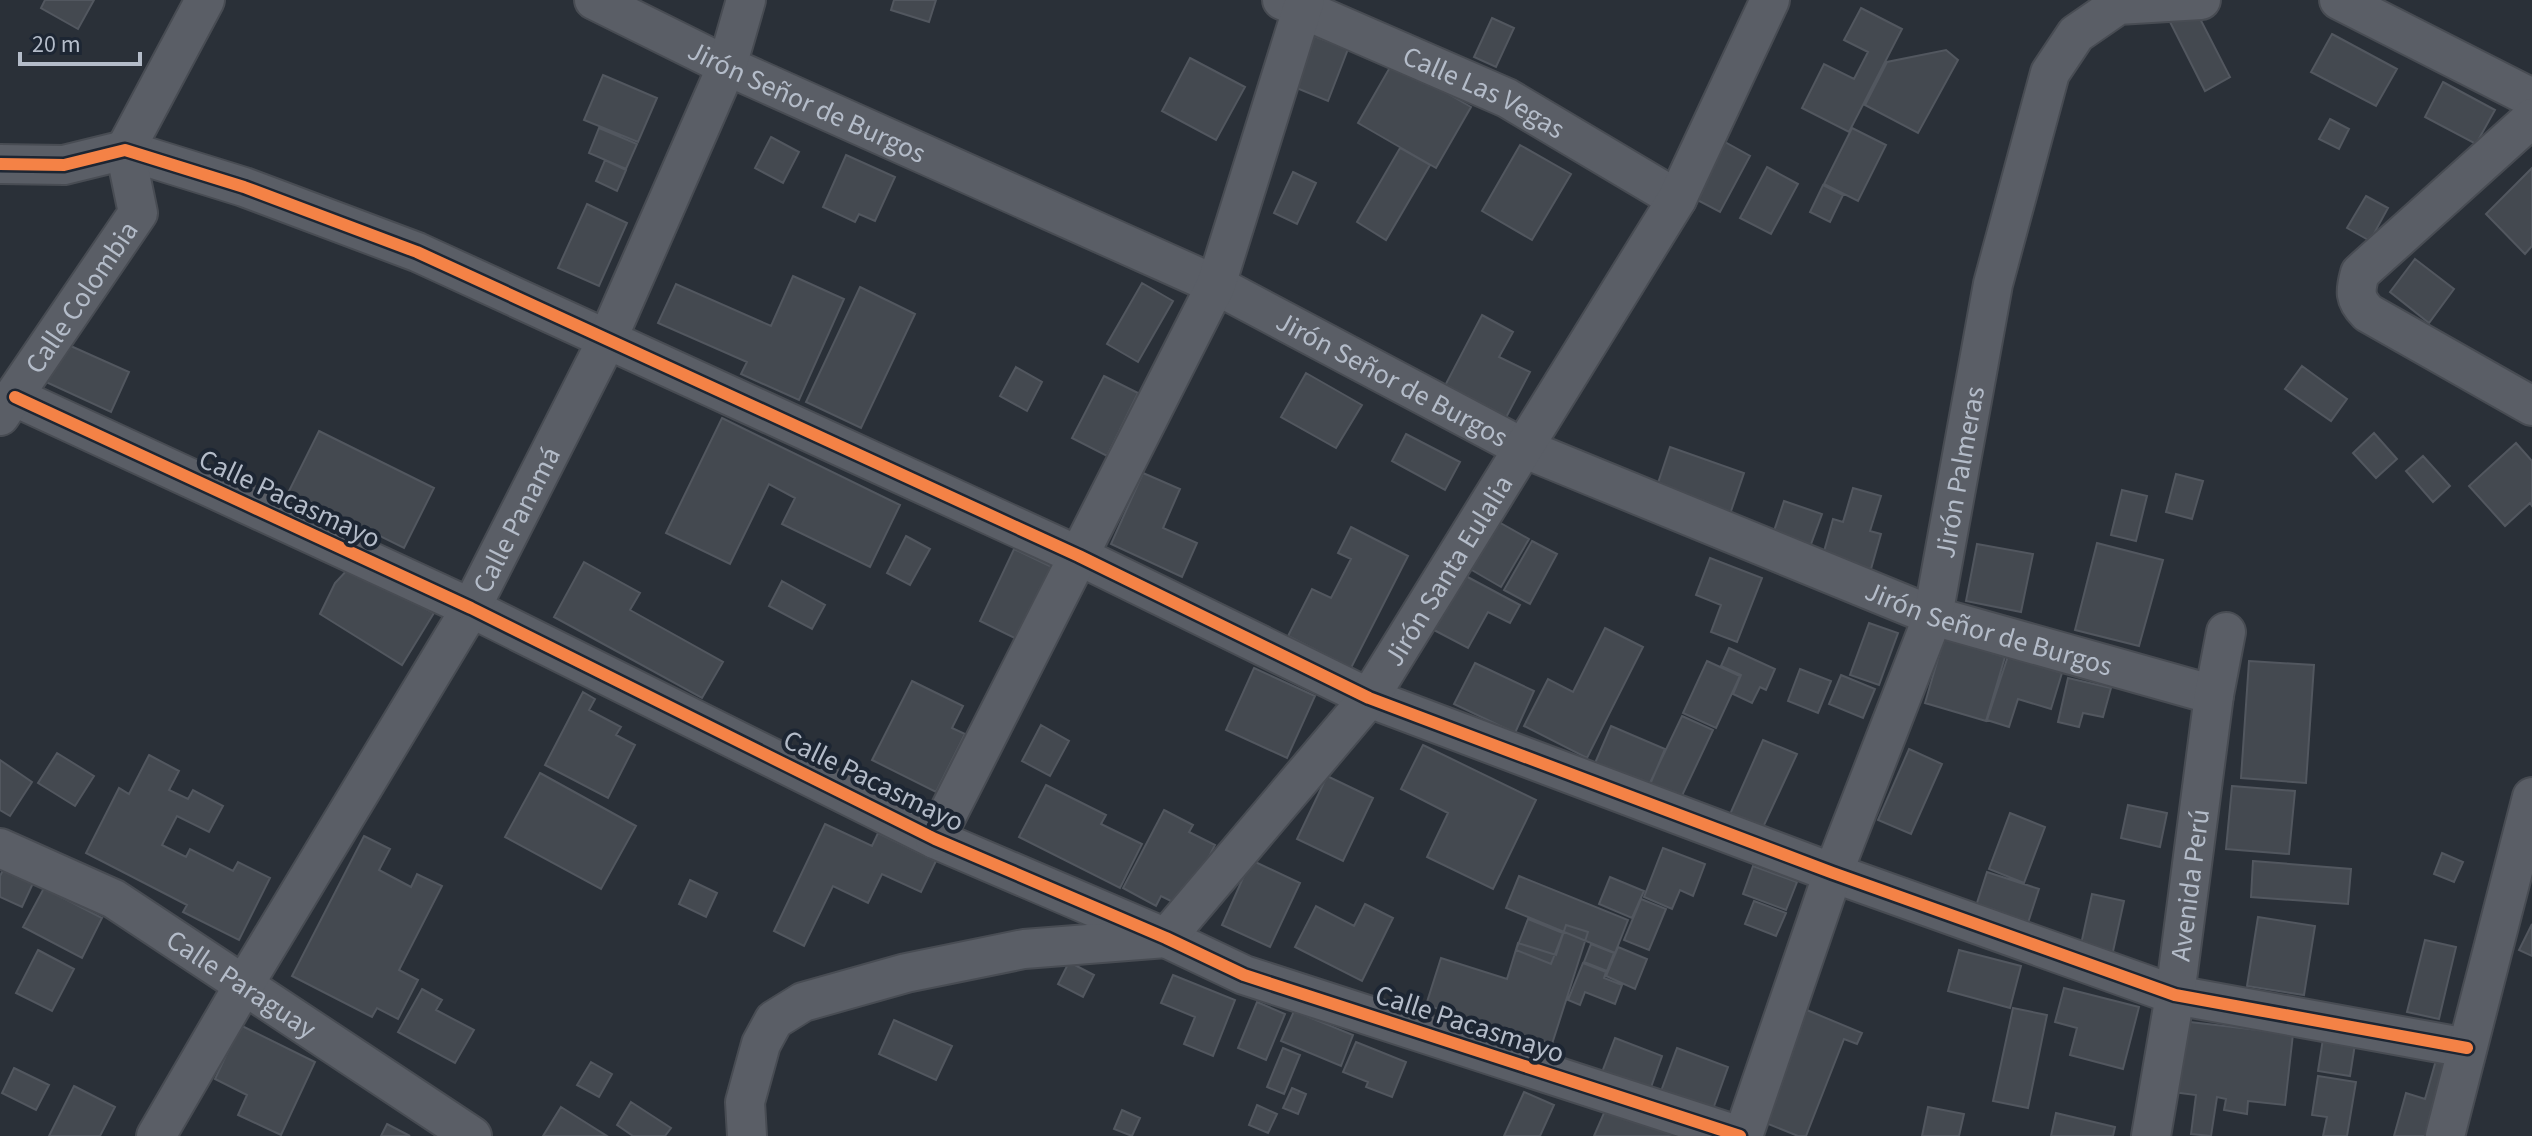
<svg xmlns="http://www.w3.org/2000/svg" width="2532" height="1136" font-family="'Source Sans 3',sans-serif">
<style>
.building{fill:#444950;stroke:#52575f;stroke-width:2}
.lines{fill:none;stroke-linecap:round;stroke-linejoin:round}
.street-casing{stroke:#484c53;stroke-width:42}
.street{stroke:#5a5e66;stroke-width:38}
.cycleway-casing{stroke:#1d2633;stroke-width:17}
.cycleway{stroke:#f48246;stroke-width:12}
.labels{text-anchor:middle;stroke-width:8;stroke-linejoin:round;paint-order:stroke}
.street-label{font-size:28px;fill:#b4bcc9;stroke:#1d2633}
</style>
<rect width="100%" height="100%" fill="#2a3038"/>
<path class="building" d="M45 0H94L78 29 41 8Z
M894 0H936L929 22 891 10Z
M2193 5 2230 77 2205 91 2168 18Z
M1861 8 1902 29 1849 132 1802 108 1824 64 1854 79 1868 52 1844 40Z
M1492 18 1514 28 1496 67 1474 57Z
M2332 34 2397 69 2376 106 2311 72Z
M1314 36 1348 49 1328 101 1294 87Z
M1946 50 1958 60 1918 133 1865 105 1887 62Z
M1190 58 1245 87 1216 140 1162 111Z
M1393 62 1471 107 1436 168 1358 123Z
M603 75 657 98 638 142 584 120Z
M2443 82 2495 110 2476 144 2425 117Z
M2330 119 2349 129 2339 149 2319 139Z
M599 128 637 144 626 169 589 153Z
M1852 128 1886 145 1858 201 1824 184Z
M771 137 799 152 783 183 755 168Z
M1716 137 1750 156 1720 212 1686 194Z
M1520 145 1571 174 1532 240 1482 211Z
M1400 148 1430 165 1386 240 1357 222Z
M846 155 895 177 875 221 859 214 855 222 823 207Z
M605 160 626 170 617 191 596 181Z
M1767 167 1798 184 1771 234 1740 218Z
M2532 168V246L2525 254 2486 214Z
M1293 172 1316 183 1297 224 1274 213Z
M1823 185 1843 195 1830 222 1810 212Z
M2366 196 2388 208 2370 241 2347 228Z
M587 204 627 223 599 286 558 268Z
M2415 259 2454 289 2429 323 2390 292Z
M793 276 844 299 799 400 741 374 747 362 658 323 676 284 771 326Z
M1142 283 1173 301 1138 362 1107 344Z
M860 287 915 314 861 428 806 402Z
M1482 315 1513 332 1499 357 1530 372 1500 429 1439 397Z
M64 343 129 372 111 412 46 382Z
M2302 366 2347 399 2331 421 2285 389Z
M1016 367 1042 382 1027 411 1000 396Z
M1306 373 1362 405 1336 448 1281 417Z
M1104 376 1138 393 1107 456 1072 438Z
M722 418 900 505 870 567 782 524 795 498 769 484 730 564 666 533Z
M319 431 434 488 404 548 289 491Z
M2374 433 2397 459 2376 478 2353 453Z
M1406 434 1460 462 1445 490 1392 461Z
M2516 443 2532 461V506L2530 503 2505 526 2469 486Z
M1670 447 1744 473 1727 523 1653 498Z
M2423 456 2450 486 2433 502 2406 471Z
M1143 473 1180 489 1163 528 1197 543 1182 577 1111 544Z
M2176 474 2203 481 2192 519 2166 512Z
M1853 488 1881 496 1870 531 1881 534 1871 569 1823 555 1833 519 1843 522Z
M2122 490 2147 496 2136 541 2111 535Z
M1784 501 1822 514 1810 547 1773 534Z
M1497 521 1529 539 1501 587 1470 569Z
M1351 527 1408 556 1351 668 1288 636 1312 589 1331 598 1351 559 1338 553Z
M906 536 930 549 910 585 887 573Z
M1532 541 1557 554 1530 604 1504 590Z
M2097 543 2163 560 2139 646 2075 630Z
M1977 544 2033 554 2021 612 1966 601Z
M1014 549 1054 568 1019 640 980 621Z
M1710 558 1762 578 1737 642 1711 632 1721 605 1696 595Z
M584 562 640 593 630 610 723 662 702 698 554 617Z
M349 568 434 613 402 665 320 614 335 583Z
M1462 574 1520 605 1510 623 1488 612 1468 648 1432 629Z
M782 581 825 605 812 629 769 606Z
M1869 623 1898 633 1879 685 1850 675Z
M1605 628 1643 647 1587 758 1524 726 1548 679 1573 692Z
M1944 638 2005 657 1986 721 1925 703Z
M1729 648 1775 669 1766 690 1760 687 1752 703 1733 694 1741 675 1721 666Z
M2008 656 2062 673 2051 709 2018 699 2009 727 1987 720Z
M1707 661 1740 676 1716 728 1683 713Z
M2249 661 2314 665 2306 783 2241 778Z
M1475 663 1534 691 1515 733 1454 704Z
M1254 668 1315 696 1287 758 1226 730Z
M1800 669 1831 681 1818 713 1788 701Z
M1841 675 1875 689 1863 718 1829 704Z
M2068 678 2111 688 2103 717 2083 713 2079 727 2058 722Z
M912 681 963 706 952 728 965 734 936 792 872 760Z
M583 692 595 699 589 710 621 727 616 735 635 745 608 798 545 765Z
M1682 716 1713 730 1679 802 1648 787Z
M1041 725 1069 741 1050 776 1022 761Z
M1611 726 1665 749 1649 787 1595 763Z
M1763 740 1797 754 1759 836 1727 821Z
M1423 745 1536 800 1493 889 1427 857 1448 813 1401 789Z
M1909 749 1942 764 1911 834 1878 820Z
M57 753 94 776 75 806 38 783Z
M149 755 179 771 169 790 188 799 193 790 223 806 209 832 177 816 162 845 186 857 190 849 233 871 238 862 270 878 239 940 183 912 187 905 86 853 119 788 129 794Z
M0 760 32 782 10 816 0 810Z
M540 773 636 826 601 889 505 837Z
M1327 776 1373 798 1343 861 1297 839Z
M1046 785 1106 815 1101 824 1142 844 1120 888 1019 837Z
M2232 786 2295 791 2289 854 2226 849Z
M2128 805 2167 813 2160 847 2121 838Z
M1164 810 1193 825 1189 832 1215 845 1183 907 1161 896 1156 906 1123 888Z
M2010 813 2045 827 2024 883 1989 869Z
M825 824 872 846 878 833 936 861 921 892 882 874 868 903 833 886 804 946 774 931Z
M364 836 390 849 379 870 411 887 417 874 442 886 399 970 418 980 398 1019 377 1008 372 1017 292 976Z
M1663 848 1705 864 1693 896 1680 890 1672 909 1644 897Z
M2442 853 2463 862 2454 882 2434 874Z
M1251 860 1300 883 1270 947 1222 925Z
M2253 861 2351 869 2348 904 2251 897Z
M5 866 35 879 22 907 0 897V876Z
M1753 866 1797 882 1786 910 1743 894Z
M1987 872 2039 889 2026 929 1974 912Z
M1519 876 1628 920 1615 953 1506 908Z
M1610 877 1644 891 1632 918 1599 904Z
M690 880 717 893 706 917 679 904Z
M44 888 102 918 82 958 23 927Z
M2092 894 2124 901 2112 956 2080 949Z
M1641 899 1666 909 1649 950 1624 940Z
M1754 901 1786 913 1776 936 1745 924Z
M1365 904 1393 918 1362 981 1295 947 1316 906 1354 926Z
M2258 917 2315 926 2304 995 2247 986Z
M1528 919 1563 933 1551 964 1516 950Z
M2532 924V956L2519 950Z
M1566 925 1588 932 1552 1044 1426 1005 1441 958 1507 979 1518 943 1556 955Z
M2425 940 2456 947 2439 1019 2407 1012Z
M1591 944 1614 953 1607 971 1584 962Z
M1618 947 1647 959 1635 989 1606 976Z
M38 950 74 969 52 1011 16 993Z
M1959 950 2021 966 2010 1008 1948 991Z
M1069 962 1094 975 1083 997 1058 984Z
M1583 963 1606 972 1604 978 1622 985 1615 1004 1585 992 1580 1005 1568 1000Z
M1173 975 1235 1000 1213 1056 1184 1044 1195 1017 1161 1003Z
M2064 988 2139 1007 2123 1069 2070 1055 2077 1028 2055 1022Z
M422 989 442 1000 436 1010 474 1030 455 1063 398 1032Z
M1257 1002 1285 1014 1266 1060 1238 1048Z
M1802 1008 1862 1033 1857 1044 1844 1039 1806 1136H1798L1756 1119Z
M2013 1008 2047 1015 2028 1108 1993 1101Z
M1294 1011 1353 1035 1341 1066 1281 1041Z
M894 1020 952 1046 936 1080 879 1054Z
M2173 1020 2293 1034 2285 1105 2248 1101 2247 1114 2224 1110 2226 1099 2217 1097 2211 1136 2191 1134 2196 1095 2164 1091Z
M240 1025 315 1062 281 1135 238 1115 247 1095 215 1079Z
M1615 1038 1662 1056 1649 1093 1601 1075Z
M2323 1039 2355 1044 2350 1076 2318 1071Z
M1356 1042 1406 1062 1392 1097 1366 1087 1368 1082 1343 1072Z
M1283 1048 1300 1055 1284 1094 1267 1087Z
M1677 1048 1728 1067 1712 1112 1660 1094Z
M2438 1053 2459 1059 2437 1136H2394L2406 1093 2425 1099Z
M591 1062 612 1074 599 1097 577 1085Z
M14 1068 49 1085 36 1110 2 1093Z
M2318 1076 2356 1082 2347 1136H2323L2327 1117 2312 1115Z
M74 1086 115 1107 100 1136H49Z
M1292 1088 1306 1094 1298 1114 1283 1108Z
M1524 1092 1554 1105 1540 1136H1504Z
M631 1102 671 1128 665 1136H633L617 1125Z
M1257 1105 1277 1114 1268 1133 1249 1125Z
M1607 1106 1677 1136H1594Z
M561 1107 607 1136H543Z
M1928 1107 1964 1114 1959 1136H1922Z
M1122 1110 1140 1118 1132 1136 1114 1129Z
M2056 1113 2115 1127 2113 1136H2051Z
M387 1124 410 1136H381Z"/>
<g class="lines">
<g class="street-casing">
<g id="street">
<path id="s1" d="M594 0 727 66 1216 285 1523 448 1933 616 2214 695"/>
<path id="s2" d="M1282 0 1507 98 1677 199"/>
<path d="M2339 0 2532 98"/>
<path d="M2532 118 2360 273C2355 291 2354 299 2368 313L2532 406"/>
<path d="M0 164 64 165 125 150 244 187 417 252 1079 556 1369 698 1833 873 2175 995 2467 1048"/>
<path d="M15 397 471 608 935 839 1166 938 1244 975 1740 1136"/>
<path id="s3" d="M0 416 138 213 125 150 205 0"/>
<path d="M935 839 1216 285 1305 0"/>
<path id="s4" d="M0 848 114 899 472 1136"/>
<path id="s5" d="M156 1136 245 983 471 608 607 340 727 66 746 0"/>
<path id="s6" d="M747 1136 745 1102 761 1044 774 1020 803 1002 906 973 1024 949 1166 938 1369 698 1677 199 1770 0"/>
<path id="s7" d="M1743 1136 1833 873 1933 616 1993 284 2050 73 2076 34 2118 5 2201 0"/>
<path id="s8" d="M2151 1136 2175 995 2214 695 2226 632"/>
<path d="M2445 1136 2532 797"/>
</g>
</g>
<use href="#street" class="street"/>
<g class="cycleway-casing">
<path id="cycleway" d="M0 164 64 165 125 150 244 187 417 252 1079 556 1369 698 1833 873 2175 995 2467 1048
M15 397 471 608 935 839 1166 938 1244 975 1740 1136"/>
</g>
<use href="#cycleway" class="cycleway"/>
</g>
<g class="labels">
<g class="street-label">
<text dy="10" stroke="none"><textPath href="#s2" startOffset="222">Calle Las Vegas</textPath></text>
<text dy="10" stroke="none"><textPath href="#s1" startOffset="236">Jirón Señor de Burgos</textPath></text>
<text dy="10" stroke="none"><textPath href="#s3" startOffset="144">Calle Colombia</textPath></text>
<text dy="10" stroke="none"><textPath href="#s1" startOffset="884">Jirón Señor de Burgos</textPath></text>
<text dy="10" stroke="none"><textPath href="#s7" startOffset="700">Jirón Palmeras</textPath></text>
<text transform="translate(290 498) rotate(25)" y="10">Calle Pacasmayo</text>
<text dy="10" stroke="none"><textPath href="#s5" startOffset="714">Calle Panamá</textPath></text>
<text dy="10" stroke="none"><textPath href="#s6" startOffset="990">Jirón Santa Eulalia</textPath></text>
<text dy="10" stroke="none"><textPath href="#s1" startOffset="1532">Jirón Señor de Burgos</textPath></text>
<text transform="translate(874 780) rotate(26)" y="10">Calle Pacasmayo</text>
<text dy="10" stroke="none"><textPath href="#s8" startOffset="254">Avenida Perú</textPath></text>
<text dy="10" stroke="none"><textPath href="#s4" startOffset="278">Calle Paraguay</textPath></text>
<text transform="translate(1470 1023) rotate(18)" y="10">Calle Pacasmayo</text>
</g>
</g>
<path d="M20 52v12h120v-12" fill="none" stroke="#b4bcc9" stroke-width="4"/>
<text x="32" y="52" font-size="24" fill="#b4bcc9" stroke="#1d2633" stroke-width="6" paint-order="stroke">20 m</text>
</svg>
